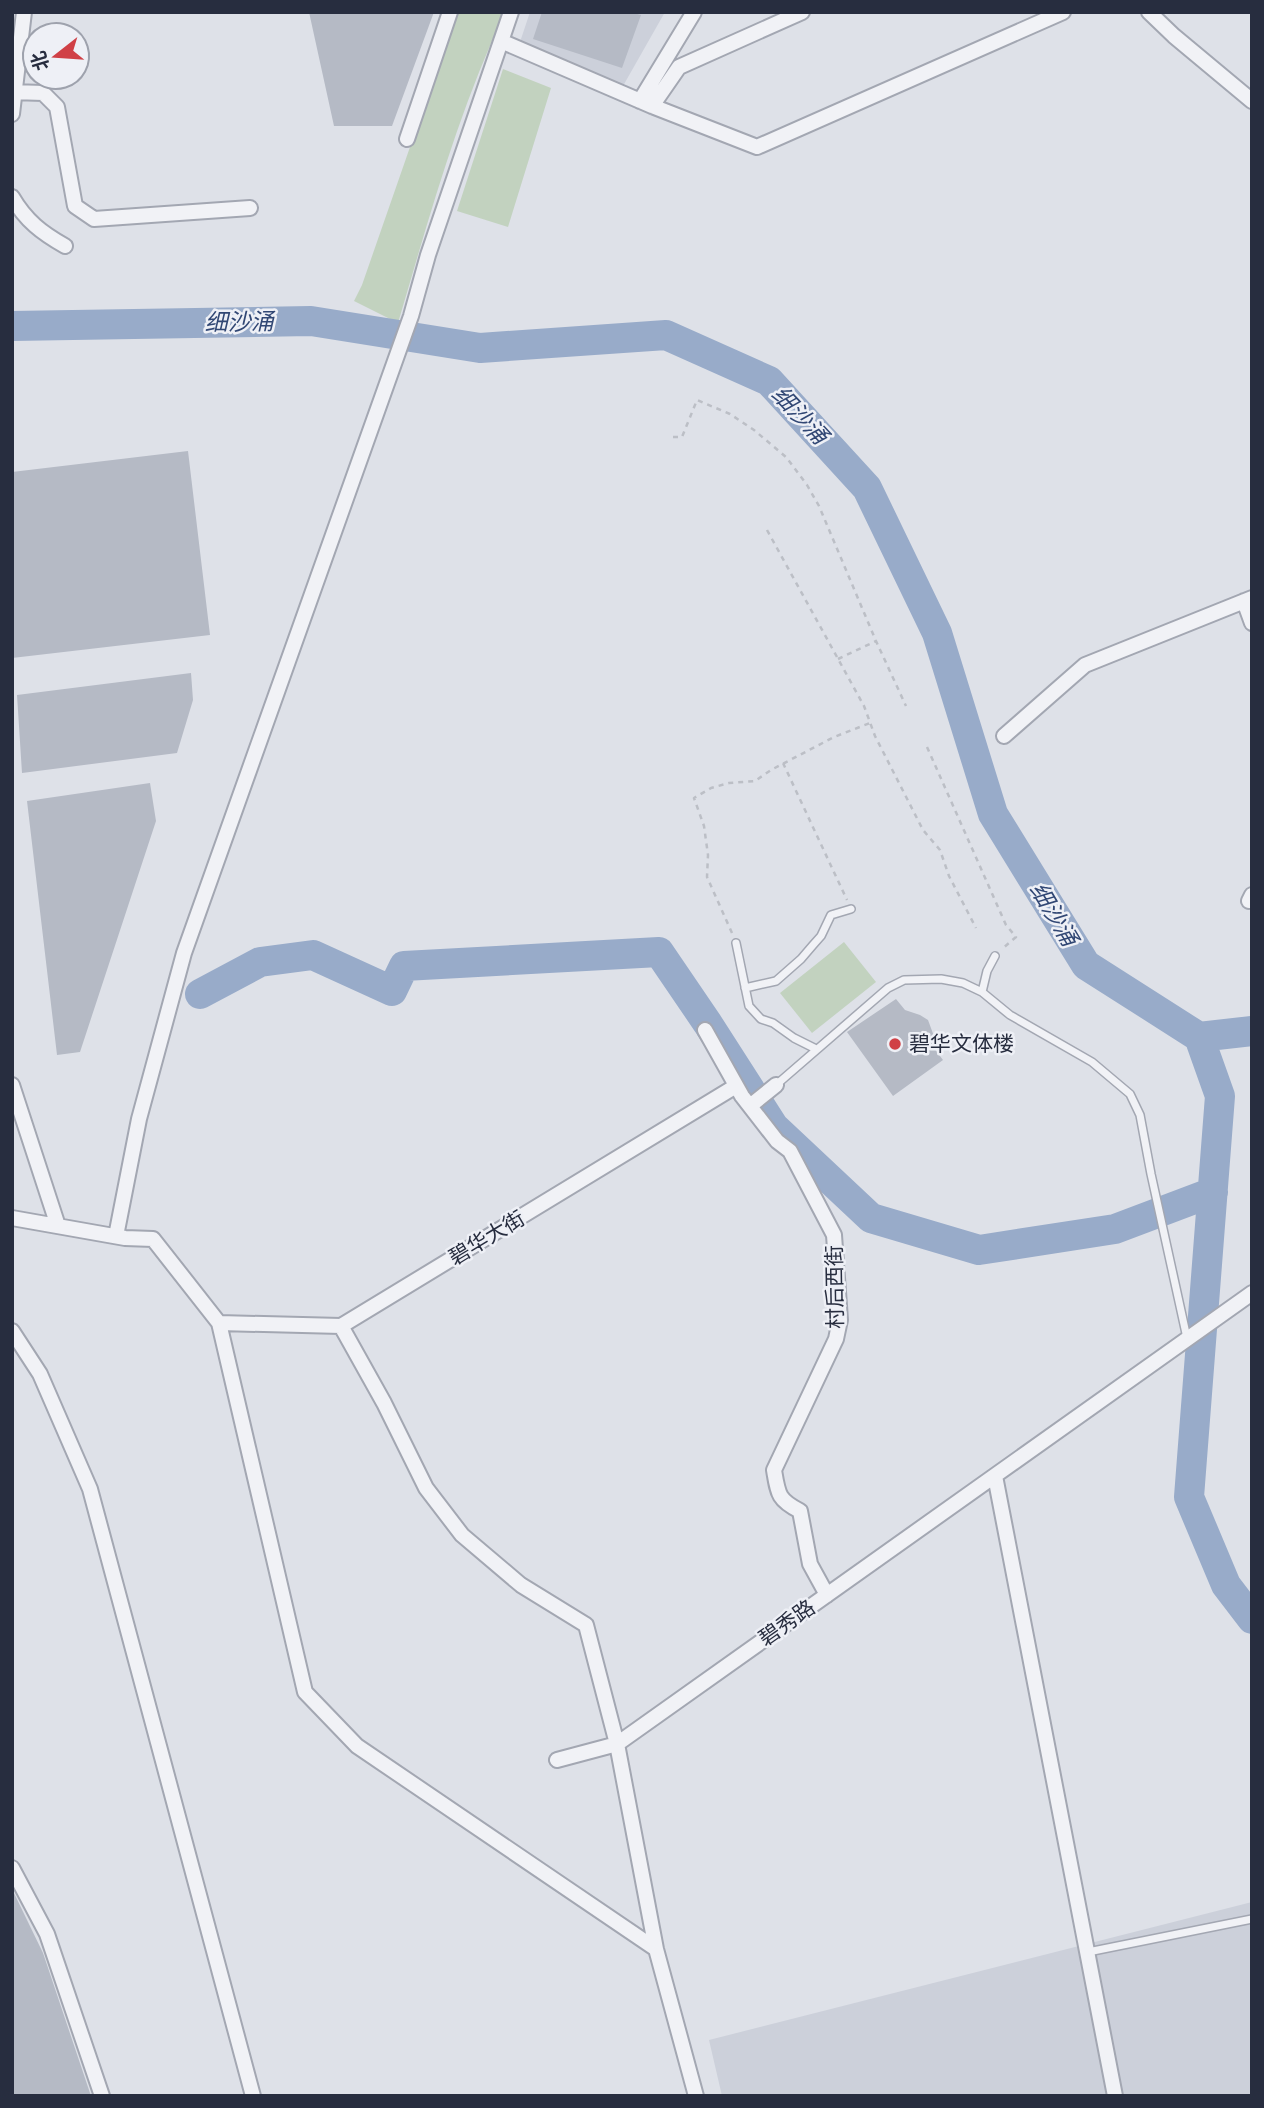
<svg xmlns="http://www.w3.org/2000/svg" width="1264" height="2108" font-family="'Exo 2','Noto Sans SC',sans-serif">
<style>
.built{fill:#ccd0da}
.green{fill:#c2d2bf}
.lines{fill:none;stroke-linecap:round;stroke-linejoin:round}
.river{stroke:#98abc9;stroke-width:30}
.building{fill:#b5bac5}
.service-casing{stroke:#a3a7b2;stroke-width:10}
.minor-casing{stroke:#a3a7b2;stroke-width:18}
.path{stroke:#bcbfc6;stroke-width:2.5;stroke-dasharray:5 5;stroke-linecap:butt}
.service{stroke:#f1f2f6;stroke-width:7}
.minor{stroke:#f1f2f6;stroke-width:14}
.poi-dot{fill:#d04046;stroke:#eef0f6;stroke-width:2.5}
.labels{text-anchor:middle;stroke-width:5;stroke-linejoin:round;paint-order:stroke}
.poi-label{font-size:21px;fill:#272d3f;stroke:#eef0f6;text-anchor:start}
.street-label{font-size:21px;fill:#272d3f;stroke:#eef0f6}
.water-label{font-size:23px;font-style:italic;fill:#314774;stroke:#eef0f6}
</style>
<rect width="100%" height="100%" fill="#dee1e8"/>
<path class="built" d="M530 12H665L623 86 519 45Z
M1252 1902V2096H722L709 2040Z"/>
<path class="green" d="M457 12H505C458 112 429 218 398 323L354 301 362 285Z
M503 69 551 88 508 227 457 211Z
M844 942 876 982 812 1033 780 993Z"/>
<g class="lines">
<path class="river" d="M12 326 311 321 480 348 666 335 769 381 867 488 937 633 993 814 1086 965 1199 1037 1252 1031
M200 994 260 962 313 955 392 991 404 966 659 952 708 1024 774 1127 871 1218 979 1250 1115 1229 1213 1192
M1199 1037 1220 1096 1189 1497 1226 1585 1252 1619"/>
</g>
<path class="building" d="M309 12H434L392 126H334Z
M542 12H630L641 15 622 68 533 39Z
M188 451 210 635 12 658V472Z
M191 673 193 700 177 753 22 773 17 695Z
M150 783 156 821 80 1052 57 1055 27 801Z
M896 999 905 1010 920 1015 928 1020 935 1039 934 1048 943 1060 893 1096 847 1032Z
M12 1889 43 1953 91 2096H12Z"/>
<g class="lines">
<g class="service-casing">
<path id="service" d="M736 943 749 1006 761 1019 773 1023 794 1038 816 1049
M745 988 776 981 801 959 813 945 821 936 831 915 851 909
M982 992 987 971 995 956
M776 1085 888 988 904 980 941 979 963 983 982 992 1010 1015 1092 1062 1130 1094 1140 1115 1151 1174 1187 1338
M1088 1952 1252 1919"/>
</g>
<g class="minor-casing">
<path id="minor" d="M1149 12 1174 36 1252 101
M501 41 652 106 757 147 1063 12
M12 92 43 93 57 107 75 206 94 219 250 208
M640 101 694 12
M652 106 679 67 802 12
M12 114 24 12
M407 139 450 12
M12 197C26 221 42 233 65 246
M1244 601 1252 623
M1004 736 1085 665 1252 598
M1249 901 1252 895
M705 1030 742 1096 777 1141 790 1151 834 1235 840 1320 836 1339 774 1470C778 1494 778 1500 800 1511L810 1564 827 1595
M12 1085 58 1226
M750 1106 776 1085
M12 1218 125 1238 153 1239 219 1323 305 1692 357 1746 656 1949
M116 1236 139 1119 184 953 411 316 428 255 511 12
M219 1323 341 1326 736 1086
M341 1326 384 1403 426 1488 462 1535 521 1585 586 1625 617 1744 557 1760
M12 1331 40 1374 90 1489 253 2096
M995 1476 1115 2096
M12 1868 47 1934 102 2096
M696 2096 656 1949 617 1744 1252 1293"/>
</g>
<path class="path" d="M673 437H682L697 400 730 414 754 430 786 457 807 485 819 506 876 641 906 706
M767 530 864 706 875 736 923 830 940 850 949 876 976 928
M838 659 876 641
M927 747 1006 925 1016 937 1002 949
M783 763 847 900
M732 933 707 877 708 855 704 826 694 798 711 788 729 783 755 781 771 770 834 737 870 723"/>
<use href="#service" class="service"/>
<use href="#minor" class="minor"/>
</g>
<circle class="poi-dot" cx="895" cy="1044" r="7"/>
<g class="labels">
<g class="poi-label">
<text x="909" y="1051">碧华文体楼</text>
</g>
<g class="street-label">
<text transform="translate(487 1238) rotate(-31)" y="7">碧华大街</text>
<text transform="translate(835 1287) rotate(-91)" y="7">村后西街</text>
<text transform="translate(787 1623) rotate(-35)" y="7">碧秀路</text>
</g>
<g class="water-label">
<text transform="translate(239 322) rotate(-1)" y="8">细沙涌</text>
<text transform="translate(800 415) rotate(47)" y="8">细沙涌</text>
<text transform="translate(1054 914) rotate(59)" y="8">细沙涌</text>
</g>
</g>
<rect width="1264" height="2108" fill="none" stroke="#272d3f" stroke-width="28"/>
<g transform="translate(56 56) rotate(253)"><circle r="33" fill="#eef0f6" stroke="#9ea2ad" stroke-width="2"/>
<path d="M0-5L12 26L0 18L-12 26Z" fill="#d04046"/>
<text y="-10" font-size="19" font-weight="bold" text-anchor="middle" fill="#272d3f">北</text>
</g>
</svg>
